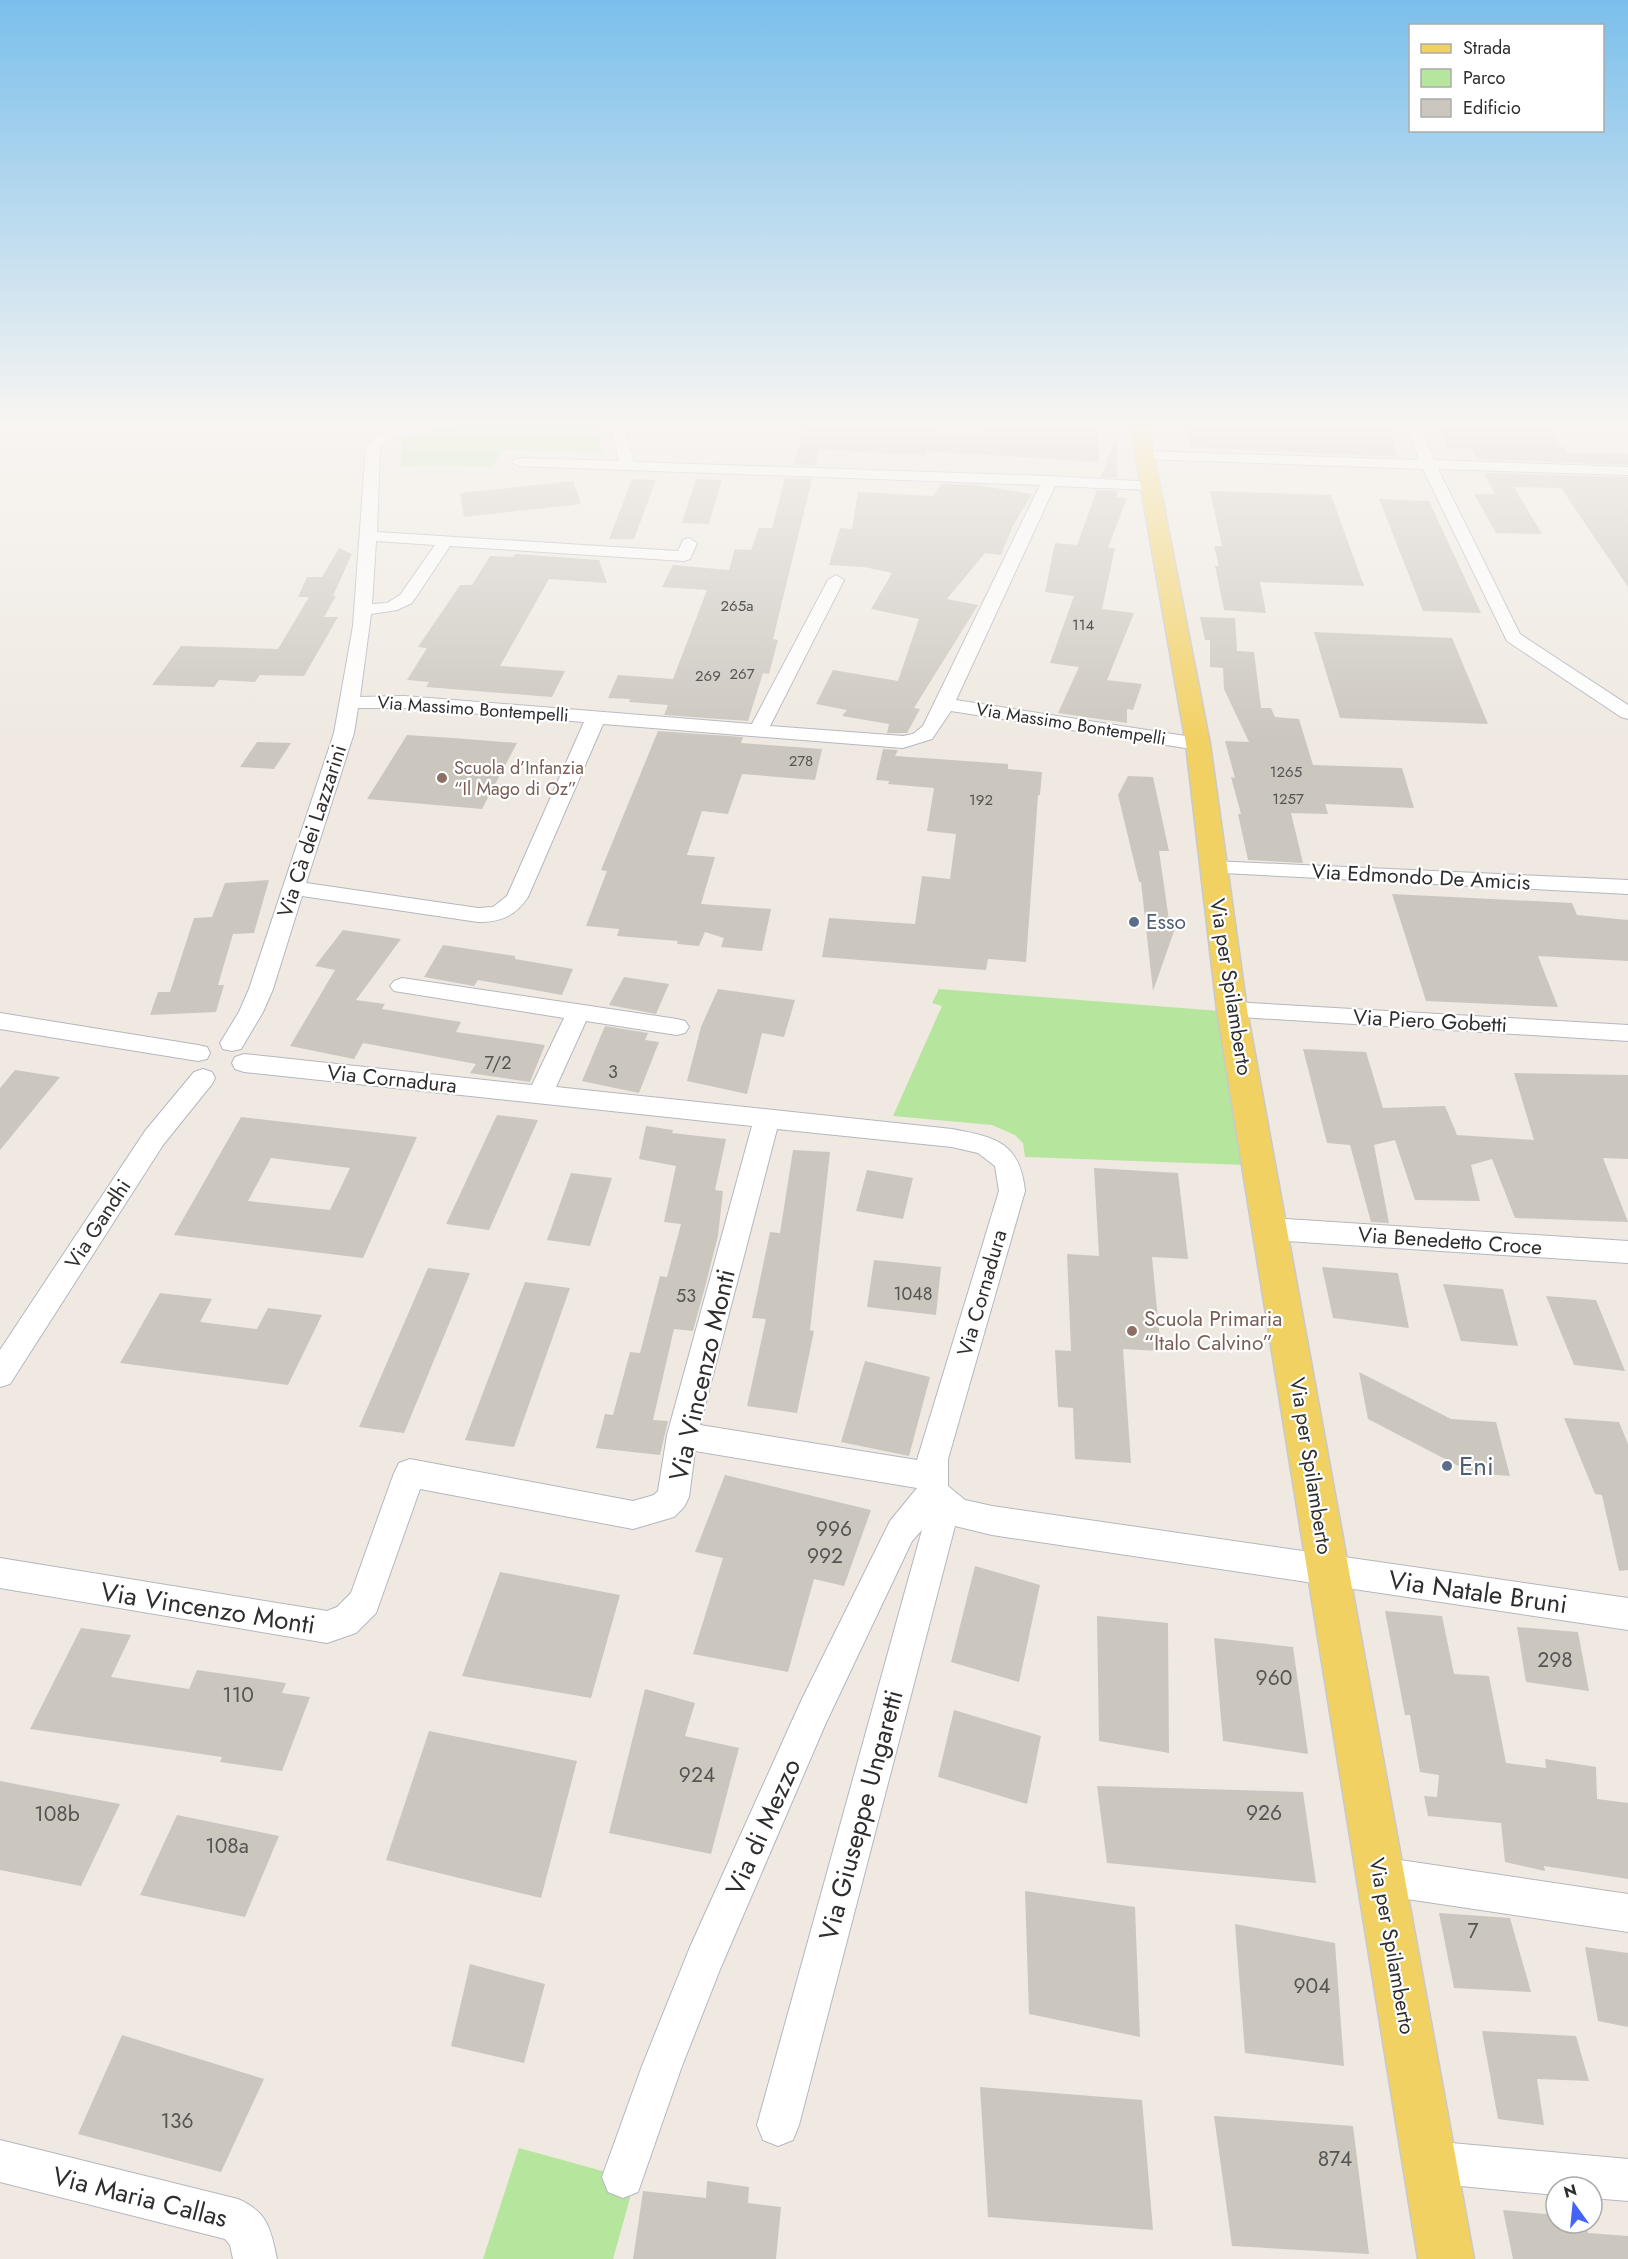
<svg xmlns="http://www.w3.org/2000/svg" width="1628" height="2259" font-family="Jost,sans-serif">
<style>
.green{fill:#b6e59e}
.building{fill:#cbc7bf;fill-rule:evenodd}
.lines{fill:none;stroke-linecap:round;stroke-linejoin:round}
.minor-casing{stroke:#b4b7c1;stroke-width:2}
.major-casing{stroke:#c9c9c9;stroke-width:3}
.minor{fill:#fff;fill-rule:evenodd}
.major{fill:#f2d163;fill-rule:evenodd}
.education-dot{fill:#8d6e63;stroke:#fff;stroke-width:2}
.service-dot{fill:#5c6f8a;stroke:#fff;stroke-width:2}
.labels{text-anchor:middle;stroke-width:4.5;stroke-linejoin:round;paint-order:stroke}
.far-number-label{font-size:15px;fill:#555452}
.far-street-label{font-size:18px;fill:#2e2e2e;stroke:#fff}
.far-education-label{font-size:18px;fill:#785e54;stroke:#fff;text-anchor:start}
.number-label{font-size:18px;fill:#555452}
.street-label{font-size:21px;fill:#2e2e2e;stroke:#fff}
.service-label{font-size:21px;fill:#4e5e75;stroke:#fff;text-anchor:start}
.education-label{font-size:21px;fill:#785e54;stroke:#fff;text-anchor:start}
.near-number-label{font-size:21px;fill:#555452}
.near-street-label{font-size:26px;fill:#2e2e2e;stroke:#fff}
.near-service-label{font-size:26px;fill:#4e5e75;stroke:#fff;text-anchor:start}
</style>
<rect width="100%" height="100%" fill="#efe9e1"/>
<path class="green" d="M454 425H596L603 452 503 450 492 467 432 465 401 467 402 438Z
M939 989 1220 1011 1246 1165 1025 1157 1023 1143 1015 1135 992 1125 893 1116 942 1006 932 1003Z
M519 2148 635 2180 613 2259H483Z"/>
<path class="building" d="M804 425H939L938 431 983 435 984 425H1098L1099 462 926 451V455L819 450 815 466 794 465Z
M1184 425H1388L1398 457 1190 447Z
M1437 425H1547L1560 447H1564L1567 453 1628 454V465L1477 459 1472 449 1448 448Z
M1114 442H1117V478L1101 477Z
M1484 473 1628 477V587L1561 488 1514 487 1542 534 1496 533 1474 494H1495Z
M785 478 812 479 773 639 778 640 769 674 763 673 748 721 664 715 668 705 629 702 630 699 608 698 618 675 673 679 707 590 662 587 673 565 729 570 735 549 751 550 759 528H772Z
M632 479 656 480 634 539H609Z
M696 479 722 480 709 524 682 523Z
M573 481 581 504 464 517 460 493Z
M941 484 975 485 1032 494 1013 526 1001 555 985 553 947 599 978 605 914 708 920 709 907 733H887L889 724 842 716 847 710 816 704 833 670 898 681 919 619 871 609 892 573 864 567 829 565 840 528 852 529 858 492 934 496Z
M1097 490 1117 491V497L1127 498 1108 548H1115L1102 609 1134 613 1107 680 1142 684 1133 710 1127 709V723L1058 713 1079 667 1050 663 1074 596 1045 592 1055 543 1077 545Z
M1210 491 1331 495 1364 586 1260 582 1266 613 1224 610 1215 566H1219L1214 546H1222Z
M1379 499 1429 501 1481 613 1423 611Z
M339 548 352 554 333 596H336L324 617H338L304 676 260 675 255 682 219 680 214 687 152 685 181 646 278 649 309 597H298L307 577H322Z
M515 554 599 560 607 583 549 579 500 666 565 671 552 697 426 687 429 682 407 680 427 648 418 647 460 585H472L490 556 513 557Z
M1200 617 1235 618 1237 651 1254 652 1261 708H1271L1275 717 1299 719 1313 765 1402 768 1414 808 1325 804 1328 814 1291 813 1303 863 1248 860 1238 814H1241L1231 777 1235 778 1225 741 1249 742 1224 689 1223 668 1210 667V640H1205Z
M1314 632 1452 638 1488 724 1340 718Z
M658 731 743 737 741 743 822 749 815 780 742 774 728 814 702 811 687 855 715 857 701 904 771 909 762 951 721 947 724 938 705 932 699 946 677 944 678 941 617 936 619 929 586 926 607 871 601 870Z
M407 735 453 738 517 743 482 809 367 799Z
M257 742 291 743 274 769 240 767Z
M883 749 898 750 895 756 1008 764V769L1042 772 1040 795H1038L1026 962 988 959 986 970 822 957 829 918 915 924 922 876 950 879 956 834 927 831 934 788 888 784 889 781 876 780Z
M1128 776 1153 777 1169 851H1159L1169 920H1178L1153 991 1141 882H1139L1118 795Z
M269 880 254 933 233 934 218 985H224L216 1012 150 1015 158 992H170L194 918 212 917 225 883Z
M1392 894 1572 903 1577 915 1628 920V961L1538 956 1558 1007 1426 1001Z
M343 930 401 939 356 1000 385 1004 382 1009 461 1022 456 1032 545 1045 530 1082 470 1073 476 1064 363 1043 354 1059 290 1046 335 970 315 966Z
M443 945 515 956V959L573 969 562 995 478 980 474 986 424 977Z
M624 977 669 984 656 1014 609 1005Z
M718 989 795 1000 784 1037 762 1033 747 1094 687 1081 701 1027Z
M605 1026 648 1033 645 1040 659 1042 639 1093 582 1081Z
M1303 1049 1366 1052 1383 1108 1445 1106 1457 1135 1534 1140 1514 1073 1628 1075V1159L1603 1158 1628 1222 1515 1218 1492 1159 1471 1165 1480 1201 1415 1200 1395 1140 1374 1145 1389 1223 1371 1222 1350 1145 1327 1143Z
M15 1070 60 1077 0 1150V1088Z
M497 1115 538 1120 489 1230 446 1224Z
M241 1117 417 1137 363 1258 174 1235ZM271 1158 326 1165 350 1168 330 1210 248 1201Z
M646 1126 673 1130 672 1133 726 1139 715 1190 723 1191 718 1236 705 1287 693 1331 674 1329 653 1420 668 1421 660 1455 596 1448 605 1414 613 1415 630 1352 640 1353 660 1276 667 1277 681 1224 664 1222 676 1166 639 1159Z
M793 1150 830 1152 810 1330 814 1331 797 1413 747 1406 766 1319 752 1318 770 1232 780 1233Z
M1094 1168 1178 1173 1188 1259 1152 1257 1161 1351 1123 1349 1131 1463 1075 1459 1073 1408 1058 1407 1055 1350 1071 1351 1067 1254 1099 1256Z
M867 1170 913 1178 903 1219 856 1211Z
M571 1173 612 1178 590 1246 547 1240Z
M874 1260 941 1267 936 1315 867 1307Z
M1322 1267 1398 1273 1409 1328 1333 1318Z
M428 1268 470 1273 404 1433 359 1427Z
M525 1282 570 1288 514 1447 465 1440Z
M1443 1284 1503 1289 1518 1346 1461 1341Z
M160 1293 212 1299 200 1322 257 1329 268 1308 322 1315 288 1385 120 1363Z
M1546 1296 1596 1300 1625 1371 1574 1365Z
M865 1361 930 1377 909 1456 841 1442Z
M1359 1372 1451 1419 1496 1422 1510 1476 1472 1473 1368 1419Z
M1564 1418 1619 1422 1628 1444V1570L1619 1571 1602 1495 1595 1494Z
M725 1475 871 1510 844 1586 814 1579 788 1672 693 1654 723 1558 695 1552Z
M975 1566 1040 1585 1019 1682 951 1662Z
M500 1572 620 1595 591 1698 462 1676Z
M1385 1611 1442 1616 1454 1674 1489 1676 1506 1763 1546 1768 1545 1759 1596 1767 1597 1799 1628 1803V1879L1544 1866 1545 1871 1505 1862 1501 1823 1428 1816 1424 1796 1437 1797 1439 1775 1420 1772 1410 1715H1405Z
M1097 1616 1168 1623 1169 1753 1099 1741Z
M1517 1627 1578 1632 1589 1691 1526 1682Z
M81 1628 131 1635 111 1677 189 1689 197 1670 286 1683 282 1693 310 1697 282 1771 220 1762 222 1757 30 1729Z
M1214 1638 1293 1647 1308 1754 1223 1741Z
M645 1689 695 1703 685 1736 739 1748 711 1854 609 1833Z
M954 1710 1041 1736 1027 1804 938 1777Z
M429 1731 577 1761 541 1898 386 1860Z
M0 1781 120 1804 81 1886 0 1870Z
M1097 1786 1303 1792 1316 1883 1107 1863Z
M177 1815 279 1836 245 1917 140 1895Z
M1025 1891 1135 1907 1140 2037 1029 2014Z
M1439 1913 1510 1918 1531 1992 1454 1988Z
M1235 1924 1335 1943 1344 2066 1245 2053Z
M1585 1947 1628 1953V2027L1598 2021Z
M470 1964 545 1984 524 2063 451 2046Z
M1482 2031 1576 2036 1589 2081 1537 2079 1544 2125 1498 2119Z
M122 2035 264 2079 221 2172 78 2134Z
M980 2087 1142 2100 1153 2230 988 2217Z
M1214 2116 1353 2126 1369 2254 1232 2246Z
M707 2181 749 2187 748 2203 781 2207 776 2259H633L643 2191 706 2198Z
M1503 2210 1556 2215V2223H1586L1588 2233 1628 2236V2259H1513Z"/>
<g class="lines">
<g class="minor-casing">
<path id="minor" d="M405 425H431L429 428 394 436 380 446 377 532 678 551 683 540 689 538 697 543 690 559 684 561 450 546 412 603 397 610 371 614 360 697 404 696 752 724 828 580 836 575 844 580 770 726 903 736 913 734 923 726 1040 485 519 466 512 462 519 458 619 461 610 425H624L634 462 1050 476 1155 482 1158 485 1150 490 1055 486 956 700 1198 738 1205 740 1208 744 1205 748 1198 750 951 711 932 739 903 748 603 724 528 897C515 916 501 922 478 922L302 896 273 989 263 1012 241 1049 232 1051 223 1049 220 1043 239 1012 249 989 334 733 353 626 366 446 377 434ZM376 541 435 545 400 595 387 603 372 604ZM358 708H404L584 722 507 896 493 907 478 908 306 883 354 733Z
M1407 425H1421L1434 460 1628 467V475L1438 469 1520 634 1628 705V719L1621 717 1507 641 1423 469 1145 459 1138 455 1145 451 1419 460Z
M1619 425H1628V431L1623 430Z
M1213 861 1628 880V894L1205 872 1202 867 1205 862Z
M402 978 677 1019 685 1021 689 1027 685 1033 677 1035 586 1021 556 1087 952 1129C995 1137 1020 1142 1025 1191L948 1459V1486L965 1500 992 1506 1628 1598V1630L992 1535 955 1526 799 2125 793 2140 778 2146 763 2140 757 2125 922 1530 912 1541 825 1725 721 1967 682 2066 638 2192 623 2198 608 2192 602 2177 642 2066 690 1947 801 1701 890 1521 917 1488 695 1451 689 1497 684 1507 674 1517 633 1529 420 1489 376 1613 356 1633 327 1643 0 1588V1558L327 1611 337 1607 351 1593 394 1473 399 1463 410 1459 633 1501 654 1495 658 1491 667 1435 752 1126 244 1072 235 1069 232 1063 235 1057 244 1054 532 1085 564 1018 394 991 390 986 394 981ZM777 1129 952 1147 978 1153 995 1166 999 1191 917 1460 700 1425Z
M1232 1002 1628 1025V1041L1224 1016 1220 1010 1224 1004Z
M0 1013 198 1045 207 1047 210 1053 207 1059 198 1061 0 1029Z
M203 1069 212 1072 215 1078 212 1084 163 1145 10 1384 0 1387V1350L145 1131 194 1072Z
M1271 1218 1628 1241V1263L1271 1240 1261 1236 1257 1229 1261 1222Z
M1380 1857 1628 1894V1932L1380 1895 1367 1889 1361 1876 1367 1863Z
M0 2140 238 2199C268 2212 271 2230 277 2259H233L230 2245 225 2239 0 2182Z
M1429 2141 1628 2159V2201L1592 2198V2187H1556V2195L1429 2183 1414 2177 1408 2162 1414 2147Z"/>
</g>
<g class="major-casing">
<path id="major" d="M1130 425H1148L1210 744 1247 1010 1474 2259H1418L1217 1010 1186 744Z"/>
</g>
<use href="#minor" class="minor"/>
<use href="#major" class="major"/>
</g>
<linearGradient id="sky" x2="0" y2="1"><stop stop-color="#7abfeb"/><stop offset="0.57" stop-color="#f8f5f2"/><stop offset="1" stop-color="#f8f5f2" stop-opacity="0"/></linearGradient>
<rect width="1628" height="741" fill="url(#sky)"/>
<g class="education-dot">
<circle cx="442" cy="778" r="6"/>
<circle cx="1132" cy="1331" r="6"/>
</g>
<g class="service-dot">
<circle cx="1134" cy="922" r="6"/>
<circle cx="1447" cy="1466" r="6"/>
</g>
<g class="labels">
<g class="far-number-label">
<text x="737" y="611">265a</text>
<text x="1083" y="630">114</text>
<text x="742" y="679">267</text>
<text x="708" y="681">269</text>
<text x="801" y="766">278</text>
<text x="1286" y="777">1265</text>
<text x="1288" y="804">1257</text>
<text x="981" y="805">192</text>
</g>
<g class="far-street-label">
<text transform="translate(473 709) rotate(4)" y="6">Via Massimo Bontempelli</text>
<text transform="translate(1071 724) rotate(9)" y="6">Via Massimo Bontempelli</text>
</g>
<g class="far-education-label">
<text x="454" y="774">Scuola d’Infanzia<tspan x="454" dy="21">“Il Mago di Oz”</tspan></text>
</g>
<g class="number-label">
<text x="498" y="1069">7/2</text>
<text x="613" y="1078">3</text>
<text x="913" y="1300">1048</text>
<text x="686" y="1302">53</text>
</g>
<g class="street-label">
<text transform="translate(312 831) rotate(-72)" y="7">Via Cà dei Lazzarini</text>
<text transform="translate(1421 877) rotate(3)" y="7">Via Edmondo De Amicis</text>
<text transform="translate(1231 987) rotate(81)" y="7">Via per Spilamberto</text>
<text transform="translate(1430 1021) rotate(3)" y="7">Via Piero Gobetti</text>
<text transform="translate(392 1079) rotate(6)" y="7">Via Cornadura</text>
<text transform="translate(98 1224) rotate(-57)" y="7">Via Gandhi</text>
<text transform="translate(1450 1241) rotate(4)" y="7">Via Benedetto Croce</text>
<text transform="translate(982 1293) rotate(-74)" y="7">Via Cornadura</text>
<text transform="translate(1311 1466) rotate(81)" y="7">Via per Spilamberto</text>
<text transform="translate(1392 1946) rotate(80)" y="7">Via per Spilamberto</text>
</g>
<g class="service-label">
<text x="1146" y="929">Esso</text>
</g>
<g class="education-label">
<text x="1144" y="1326">Scuola Primaria<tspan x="1144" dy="24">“Italo Calvino”</tspan></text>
</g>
<g class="near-number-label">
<text x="834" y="1536">996</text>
<text x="825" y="1563">992</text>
<text x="1555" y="1667">298</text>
<text x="1274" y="1685">960</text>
<text x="238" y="1702">110</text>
<text x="697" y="1782">924</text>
<text x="1264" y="1820">926</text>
<text x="57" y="1821">108b</text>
<text x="227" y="1853">108a</text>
<text x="1473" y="1938">7</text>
<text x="1312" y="1993">904</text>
<text x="177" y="2128">136</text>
<text x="1335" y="2166">874</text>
</g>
<g class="near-street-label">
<text transform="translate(702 1375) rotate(-77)" y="9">Via Vincenzo Monti</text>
<text transform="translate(1478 1592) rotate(8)" y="9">Via Natale Bruni</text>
<text transform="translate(208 1608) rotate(9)" y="9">Via Vincenzo Monti</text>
<text transform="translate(861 1815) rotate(-75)" y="9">Via Giuseppe Ungaretti</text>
<text transform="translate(763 1827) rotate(-66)" y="9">Via di Mezzo</text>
<text transform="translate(140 2197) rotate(14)" y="9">Via Maria Callas</text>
</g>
<g class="near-service-label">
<text x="1459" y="1475">Eni</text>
</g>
</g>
<rect x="1409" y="24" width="195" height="108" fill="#ffffff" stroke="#ababab" stroke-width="1.5"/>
<rect x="1421" y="44" width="30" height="9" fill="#f2d163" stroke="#ababab" stroke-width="1.5"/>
<text x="1463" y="54" font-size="18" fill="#2e2e2e">Strada</text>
<rect x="1421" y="69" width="30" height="18" fill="#b6e59e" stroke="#ababab" stroke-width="1.5"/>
<text x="1463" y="84" font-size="18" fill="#2e2e2e">Parco</text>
<rect x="1421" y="99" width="30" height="18" fill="#cbc7bf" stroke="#ababab" stroke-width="1.5"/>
<text x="1463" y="114" font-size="18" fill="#2e2e2e">Edificio</text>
<g transform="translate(1574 2205) rotate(345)"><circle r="28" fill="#ffffff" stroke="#ababab" stroke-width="1.5"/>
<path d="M0-4.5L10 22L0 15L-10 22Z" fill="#4264fb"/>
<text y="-9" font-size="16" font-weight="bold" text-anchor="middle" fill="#2e2e2e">N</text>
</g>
</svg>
